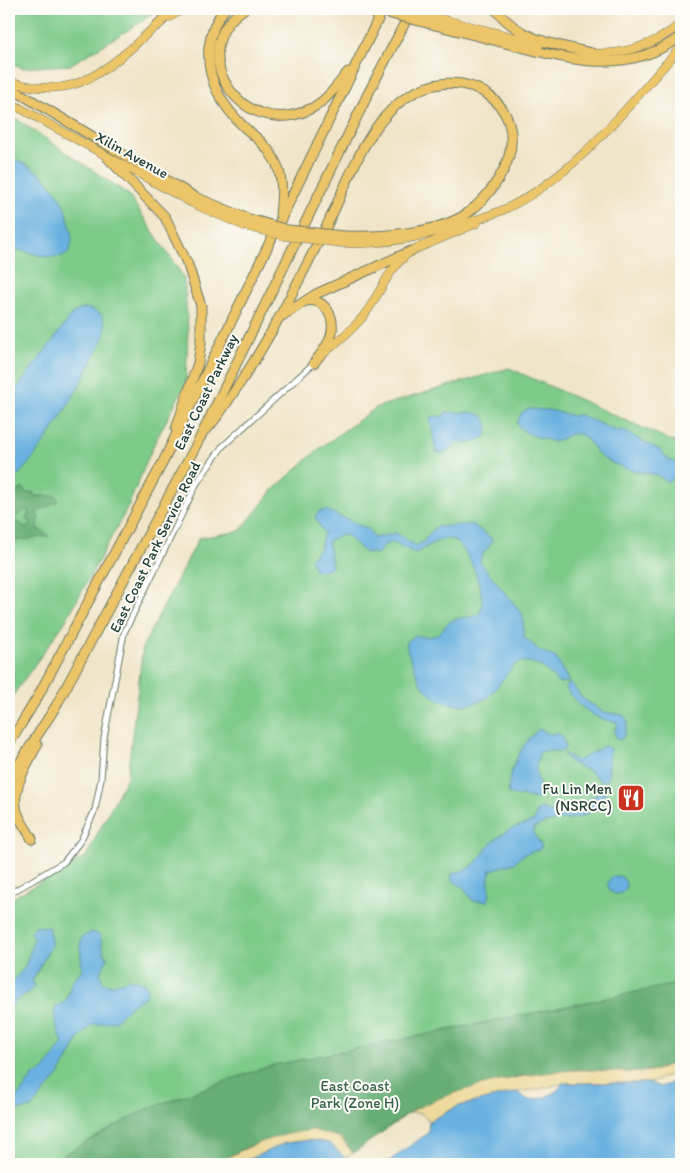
<svg xmlns="http://www.w3.org/2000/svg" width="690" height="1173" font-family="Itim,sans-serif">
<style>
.green{fill:#7dca89;stroke:#4e845e}
.forest{fill:#66ae75;stroke:#427654}
.sand{fill:#eeda9e;stroke:#868c69}
.water{fill:#69b1e0;stroke:#44778a}
.lines{fill:none;stroke-linecap:round;stroke-linejoin:round}
.minor-casing{stroke:#687868;stroke-width:7}
.primary-casing{stroke:#687868;stroke-width:9}
.motorway-casing{stroke:#687868;stroke-width:11}
.minor{stroke:#fff;stroke-width:5}
.primary{stroke:#edc569;stroke-width:8}
.motorway{stroke:#edc569;stroke-width:9}
.primary-bridge-casing{stroke:#687868;stroke-width:9;stroke-linecap:butt}
.motorway-bridge-casing{stroke:#687868;stroke-width:11;stroke-linecap:butt}
.primary-bridge{stroke:#edc569;stroke-width:8}
.motorway-bridge{stroke:#edc569;stroke-width:9}
.labels{text-anchor:middle;stroke-width:4;stroke-linejoin:round;paint-order:stroke}
.street-label{font-size:15px;fill:#1f3d34;stroke:#fdfcf7}
.poi-label{font-size:15px;fill:#1f3d34;stroke:#fdfcf7;text-anchor:end}
.park-label{font-size:15px;fill:#366049;stroke:#fdfcf7}
</style>
<rect width="100%" height="100%" fill="#fdfcf7"/>
<filter id="ink" filterUnits="userSpaceOnUse"><feTurbulence type="fractalNoise" baseFrequency=".02" numOctaves="2"/><feDisplacementMap in="SourceGraphic" scale="10" xChannelSelector="R" yChannelSelector="G"/><feConvolveMatrix kernelMatrix="1 2 1 2 8 2 1 2 1" color-interpolation-filters="sRGB"/></filter>
<filter id="wash" filterUnits="userSpaceOnUse"><feTurbulence type="fractalNoise" baseFrequency=".0096" numOctaves="4" result="noise"/><feDisplacementMap in="SourceGraphic" scale="20" xChannelSelector="R" yChannelSelector="G"/><feGaussianBlur stdDeviation="1.12" result="paint"/><feColorMatrix in="noise" values="0 0 0 0 0 0 0 0 0 0 0 0 0 0 0 0 0 1.4 0 .05"/><feComposite in="paint" operator="in"/></filter>
<g filter="url(#wash)">
<rect width="100%" height="100%" fill="#f0e5c8"/>
<path class="green" d="M9 9H158L141 22 70 65 22 68 9 62Z
M9 114 128 194 184 278 188 329 186 383 154 444 128 507 65 622 9 701Z
M509 368 681 445V1059L416 1108 353 1153 341 1138 246 1147 216 1164H9V900L86 856 127 777 143 646 199 538 240 531 274 489 320 448 377 407Z"/>
<path class="forest" d="M23 488 26 493 33 492 34 496H56L58 501 37 512 39 517 37 523 38 529 49 536 9 542V522H19L23 526 29 527 31 522 26 519 29 510H25L13 519 9 515 12 509 10 506 12 495Z
M681 983V1059L657 1070 617 1072 578 1070 517 1076 416 1108 353 1153 341 1138 312 1130 246 1147 216 1164H47L146 1109 269 1066Z"/>
<path class="sand" d="M681 1059V1070L650 1083H563L539 1089 517 1092 459 1106 429 1121 421 1113H409C447 1089 531 1072 577 1070 603 1069 631 1076 657 1070 665 1068 674 1062 681 1059Z
M312 1130 341 1138 353 1153 345 1158 329 1143 309 1140 285 1143 239 1164H216C249 1145 274 1135 312 1130Z"/>
<path class="water" d="M16 160C49 174 65 197 71 231 72 239 73 247 67 254 47 263 29 249 9 249V162Z
M85 308C102 311 108 319 104 336 85 379 44 453 9 484V399L74 312Z
M528 409 549 410 574 416 578 414 616 431 622 430 660 450 669 460 681 464V475L667 482C657 473 651 474 639 472 629 470 616 465 606 460 594 455 591 438 579 434 571 431 562 440 554 442 542 438 522 435 517 423L522 412Z
M446 412C464 414 494 405 486 436L473 443 457 442 454 446 444 453 436 452 430 417 443 416Z
M326 510 368 529 375 538 396 533 416 546 423 542 435 527 472 524 492 539C492 548 480 552 480 562L523 615 524 637 540 651 556 658 569 682 558 683C548 671 537 660 520 662 512 663 496 692 486 698 462 713 425 702 417 674 414 665 405 651 407 642L415 635C447 642 438 624 456 619 464 617 472 618 479 614 490 600 468 544 451 539 440 536 425 549 415 553L393 542 384 545 378 554 364 552 346 535 338 536 328 541 332 567 321 571 315 570 310 559 320 548 324 533 315 517 319 511Z
M571 683 582 698 603 712 623 715 628 722 623 738 619 740 616 738 614 731 617 726V722C596 721 575 704 565 687Z
M540 729 550 734H560L566 746 563 751H541C532 768 538 778 542 795L538 799 509 794C505 776 524 738 540 729Z
M604 746 610 748 608 778 603 783 591 772 570 762 563 753 577 761Z
M602 790 606 792C584 832 563 811 534 828L533 833 542 846 539 850 524 854 514 863 491 870C486 881 492 891 488 901H473L464 888 451 879 453 873C482 869 480 849 501 835 510 828 524 825 534 821L537 811 542 808C562 822 586 802 602 790Z
M608 885a9 9 0 1 1 18 0a9 9 0 1 1-18 0Z
M35 926 48 927 52 944 32 981 35 986C26 995 13 1000 9 1011V986L25 967 34 939 30 933Z
M92 932 100 935 104 953 108 958 100 973 103 983 112 985 130 979 144 983 147 989 146 996 130 1006 115 1021 92 1025 79 1038 59 1075 31 1108 9 1112V1099H16L33 1076 44 1070 63 1043C58 1032 53 1020 55 1007L66 1001 71 984 82 969 80 946 82 937Z
M681 1080V1164H385L428 1133 429 1121 459 1106 517 1092 528 1100C543 1098 555 1096 563 1083H650L660 1087Z
M309 1140 329 1143 345 1158 343 1164H239L285 1143Z"/>
</g>
<g filter="url(#ink)">
<g class="lines">
<g class="minor-casing">
<path id="minor" d="M9 894 64 862 81 840 95 810 101 779 104 738 124 633 197 483 222 447 314 363"/>
</g>
<g class="primary-casing">
<path id="primary" d="M170 17 183 9
M434 17 540 44
M586 53C621 56 655 46 681 23
M9 81C60 97 88 85 128 51 139 42 148 31 160 24
M9 102 192 203 244 226
M341 243C378 245 414 239 449 228 467 223 486 217 503 210 578 175 627 106 681 47
M323 354C337 342 355 328 365 314 381 292 389 267 411 251L477 223"/>
</g>
<g class="motorway-casing">
<path id="motorway" d="M225 9C215 20 211 32 209 47 206 79 222 106 245 128 256 137 267 146 274 159 284 176 282 196 280 215
M244 9C181 51 243 143 310 109 326 102 337 85 348 72
M495 9C523 42 553 44 592 53
M431 24C460 31 488 39 517 46 573 61 630 75 681 36
M156 26 175 9
M9 87 195 197 246 218
M107 157 165 217 188 265 201 306V343L198 363 176 429
M306 301C325 297 336 318 331 336 328 346 321 354 314 363
M282 316 316 294 411 251
M207 429C220 415 229 399 240 383 274 332 301 276 329 221 349 180 363 132 400 102 463 52 542 110 499 178 491 191 481 203 469 212 440 234 380 237 344 236
M9 744 37 698 163 462 383 9
M9 780 56 706 200 438 370 90 411 11
M32 839C27 829 17 818 16 807 13 785 28 763 37 745"/>
</g>
<use href="#minor" class="minor"/>
<use href="#primary" class="primary"/>
<use href="#motorway" class="motorway"/>
<g class="primary-bridge-casing">
<path id="primary-bridge" d="M401 9 434 17
M244 226 285 236 341 243"/>
</g>
<g class="motorway-bridge-casing">
<path id="motorway-bridge" d="M371 9 431 24
M246 218 288 230 344 236"/>
</g>
<use href="#primary-bridge" class="primary-bridge"/>
<use href="#motorway-bridge" class="motorway-bridge"/>
</g>
</g>
<defs>
<g id="restaurant-square" transform="scale(1.4375)"><rect x="-9" y="-9" width="18" height="18" rx="4" fill="#c8321e" stroke="#fdfcf7"/><path d="M-5-6h1v4h1v-4h1v4h1v-4h1v5L-1.5 .5V6h-2V.5L-5-1ZM5-6V6H3V1.5H1.5Q1.5-4 5-6Z" fill="#fff"/></g>
</defs>
<g fill-rule="evenodd">
<use href="#restaurant-square" x="631" y="798"/>
</g>
<g class="labels">
<g class="street-label">
<text transform="translate(132 155) rotate(29)" y="5">Xilin Avenue</text>
<text transform="translate(206 392) rotate(-64)" y="5">East Coast Parkway</text>
<text transform="translate(155 547) rotate(-64)" y="5">East Coast Park Service Road</text>
</g>
<g class="poi-label">
<text x="612" y="794">Fu Lin Men<tspan x="612" dy="17">(NSRCC)</tspan></text>
</g>
<g class="park-label">
<text x="355" y="1091">East Coast<tspan x="355" dy="17">Park (Zone H)</tspan></text>
</g>
</g>
<rect width="690" height="1173" fill="none" stroke="#fdfcf7" stroke-width="30"/>
</svg>
